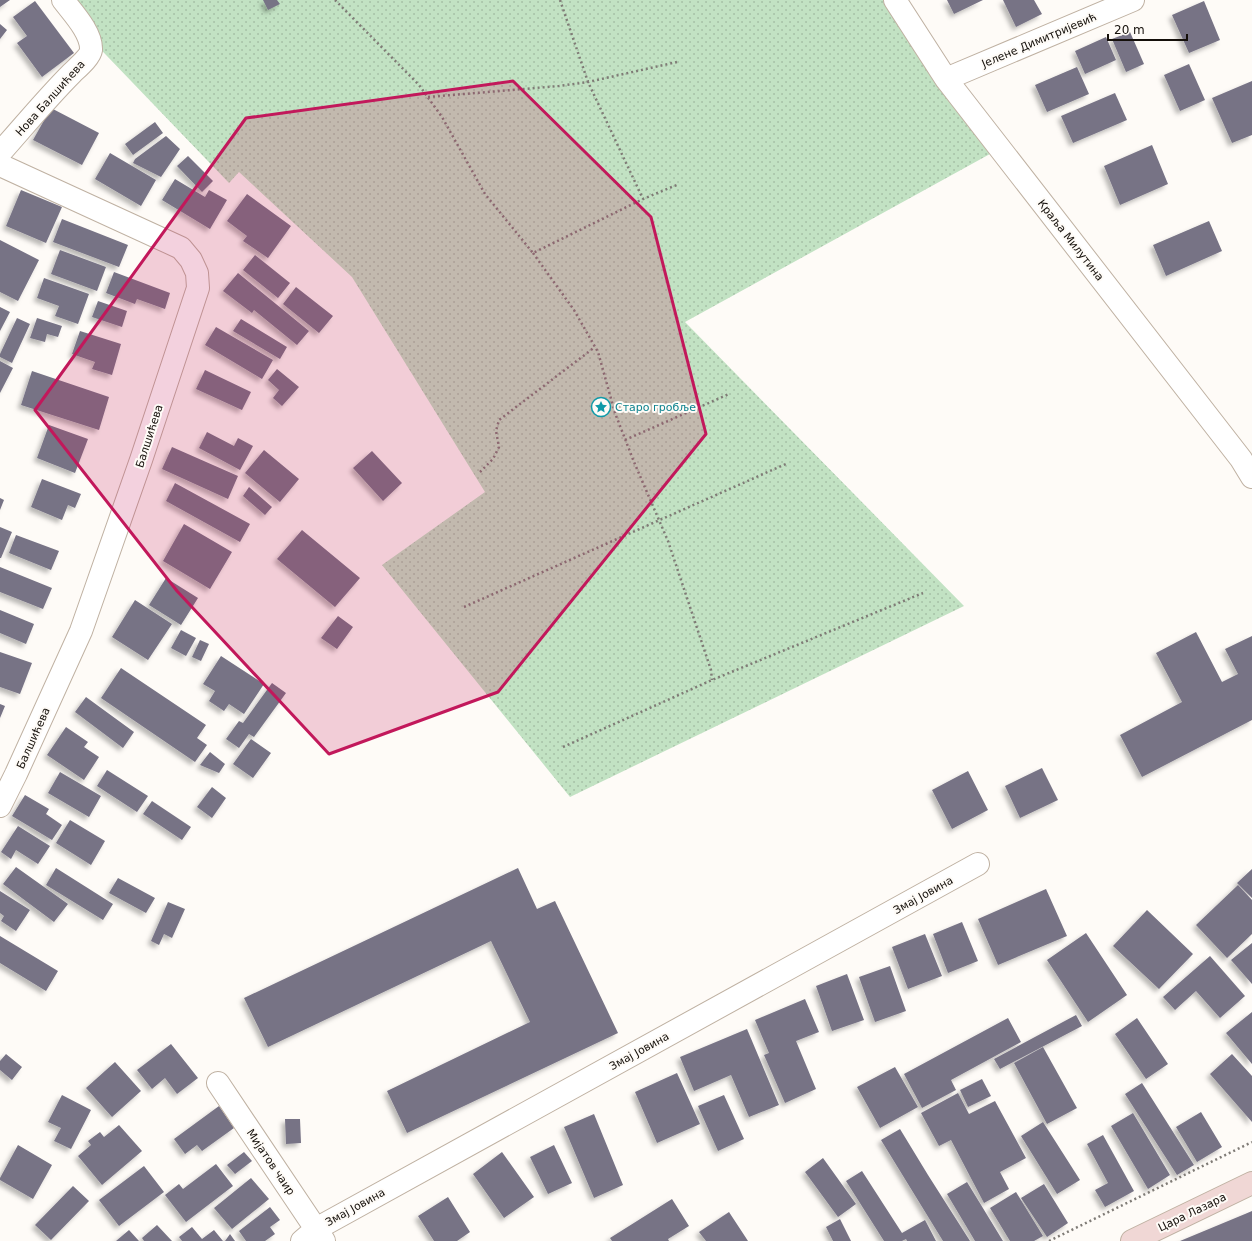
<svg xmlns="http://www.w3.org/2000/svg" width="1252" height="1241" font-family="'DejaVu Sans',sans-serif">
<style>
.grass{fill:url(#grass-dots)}
.building{fill:#777385;filter:url(#shadow)}
.lines{fill:none;stroke-linecap:round;stroke-linejoin:round}
.street-casing{stroke:#bfb1a2;stroke-width:24}
.secondary-casing{stroke:#bfb1a2;stroke-width:24}
.path{stroke:#7f7b76;stroke-width:2.5;stroke-dasharray:2 3;stroke-linecap:butt}
.street{stroke:#fff;stroke-width:22}
.secondary{stroke:#f0d7d5;stroke-width:22}
.marked{fill:#c2185b;fill-opacity:0.2;stroke:#c2185b;stroke-width:3;stroke-linejoin:round}
.labels{text-anchor:middle;stroke-width:4;stroke-linejoin:round;paint-order:stroke}
.street-label{font-size:11px;fill:#140f0a;stroke:#fefbf7}
.culture-label{font-size:11px;fill:#0d838f;stroke:#fefbf7;text-anchor:start}
</style>
<defs>
<pattern id="grass-dots" width="8" height="8" patternUnits="userSpaceOnUse"><rect width="8" height="8" fill="#c2e2c3"/><path d="M2 2h.1M6 6h.1" fill="none" stroke="#a6c1a6" stroke-width="1.8" stroke-linecap="round"/></pattern>
<filter id="shadow"><feDropShadow dx="-3.5" dy="3.5" stdDeviation="2" flood-color="#0004"/></filter>
</defs>
<rect width="100%" height="100%" fill="#fefbf7"/>
<path class="grass" d="M58 0H895L999 149 685 322 964 606 570 797 382 565 485 492 352 277 239 172 229 183 83 31Z"/>
<path class="building" d="M0 0H10L0 7Z
M263 0H277L280 4 268 10Z
M947 0H983L954 14Z
M1003 0H1034L1042 14 1016 27Z
M35 1 74 53 42 77 17 43 27 36 13 17Z
M1204 1 1220 40 1189 53 1172 15Z
M0 24 7 30 0 39Z
M1130 32 1144 64 1126 72 1112 39Z
M1106 37 1116 60 1085 74 1075 51Z
M1189 64 1205 100 1180 111 1164 75Z
M1077 67 1089 94 1047 112 1035 85Z
M1252 81V135L1232 143 1212 98Z
M1115 93 1127 120 1073 143 1061 116Z
M51 108 99 133 82 165 33 140Z
M155 122 163 133 133 155 125 144Z
M166 136 180 149 161 177 133 163 135 159Z
M1152 145 1168 184 1120 205 1104 166Z
M110 153 156 180 141 206 95 179Z
M188 156 213 181 202 192 177 166Z
M175 179 205 197 209 190 227 200 210 229 162 200Z
M21 190 62 207 46 243 6 226Z
M247 194 291 226 268 258 243 241 247 236 227 221Z
M62 219 128 245 119 267 53 242Z
M1209 221 1222 251 1166 276 1153 245Z
M0 240 39 260 18 301 0 292Z
M60 250 106 267 97 291 51 274Z
M255 255 290 283 278 298 243 270Z
M114 272 170 293 165 309 137 299 135 304 106 293Z
M238 273 309 331 297 345 254 310 252 313 223 291Z
M44 278 89 294 78 324 55 316 59 306 37 298Z
M296 287 333 316 319 333 283 304Z
M98 301 127 311 122 327 92 317Z
M0 307 10 312 0 331Z
M17 318 30 324 12 363 0 357V354Z
M37 318 62 326 58 337 47 334 45 342 30 338Z
M241 319 287 347 280 359 233 331Z
M216 327 273 360 262 379 205 345Z
M80 331 121 344 112 375 92 369 95 362 72 354Z
M0 361 13 368 0 393Z
M277 369 299 387 282 406 273 398 279 390 268 380Z
M205 370 251 392 242 410 196 389Z
M32 371 109 397 99 430 21 405Z
M49 425 88 439 75 473 37 458Z
M207 432 234 446 238 438 253 446 240 470 199 448Z
M172 447 238 476 228 499 162 469Z
M264 450 299 479 280 502 245 473Z
M372 451 402 483 383 501 353 468Z
M42 479 81 494 75 508 68 505 62 520 31 507Z
M175 483 250 524 240 542 166 501Z
M249 487 272 507 265 515 243 496Z
M0 498 4 500 0 510Z
M184 524 232 552 210 589 163 561Z
M0 527 12 532 1 558H0Z
M302 530 360 578 335 607 277 559Z
M16 535 59 551 51 570 9 553Z
M0 567 52 588 43 609 0 592Z
M166 578 198 598 181 625 149 605Z
M135 600 172 624 148 660 112 637Z
M0 610 34 624 26 644 0 633Z
M338 616 353 627 337 649 321 638Z
M181 630 196 638 186 656 171 648Z
M1196 632 1222 682 1238 674 1225 649 1252 636V720L1142 777 1120 735 1182 702 1156 653Z
M200 640 209 644 201 661 192 657Z
M0 652 32 663 20 694 0 687Z
M221 656 264 684 244 714 229 704 224 711 209 701 215 691 203 684Z
M121 668 206 725 197 738 207 745 195 762 101 698Z
M272 683 286 693 254 737 249 734 239 748 226 739 239 721 243 723Z
M86 697 134 732 123 748 75 712Z
M0 704 5 706 0 718Z
M66 727 88 742 84 747 99 757 84 780 47 755Z
M251 739 271 753 253 778 233 764Z
M210 752 225 764 219 773 200 765Z
M1042 768 1058 800 1020 818 1005 786Z
M107 770 148 796 137 812 97 786Z
M968 771 988 810 952 829 932 790Z
M60 772 101 796 89 817 48 793Z
M212 787 226 798 212 818 197 807Z
M25 795 49 809 46 814 62 825 52 840 12 816Z
M152 801 191 827 182 840 143 814Z
M70 820 105 841 91 865 56 843Z
M18 826 50 846 38 864 16 850 11 859 1 852Z
M16 867 68 904 54 922 3 884Z
M56 868 113 904 103 920 46 885Z
M518 868 537 909 555 901 618 1033 407 1133 387 1091 530 1022 491 941 268 1047 244 998Z
M1252 869V898L1237 883Z
M118 878 155 898 146 913 109 893Z
M1238 885 1252 900V934L1227 958 1196 925Z
M1046 889 1067 936 998 965 978 919Z
M0 891 30 910 16 931 1 921 4 916 0 913Z
M168 902 185 909 172 938 164 934 159 945 151 941Z
M1147 910 1193 954 1159 989 1113 946Z
M962 922 978 961 948 973 933 934Z
M1086 933 1127 995 1088 1022 1047 960Z
M925 934 942 976 908 989 892 947Z
M0 936 58 971 46 991 0 963Z
M1252 943V984L1231 960Z
M1210 956 1245 996 1220 1018 1196 991 1175 1010 1163 997Z
M890 966 906 1011 875 1022 859 977Z
M847 974 864 1020 832 1031 816 986Z
M805 999 819 1032 796 1041 816 1089 785 1103 764 1055 769 1053 755 1020Z
M1252 1012V1064L1226 1033Z
M1076 1015 1082 1026 1000 1069 994 1059Z
M1008 1018 1021 1042 951 1080 956 1090 922 1108 904 1074Z
M1137 1018 1168 1064 1146 1079 1115 1034Z
M747 1029 779 1105 749 1117 731 1075 694 1091 680 1057Z
M171 1044 198 1078 177 1094 165 1078 152 1089 137 1070Z
M1043 1047 1077 1108 1047 1124 1014 1063Z
M6 1054 22 1067 12 1080 0 1070V1061Z
M1232 1054 1252 1076V1122L1210 1074Z
M115 1062 141 1091 112 1117 86 1088Z
M895 1067 918 1107 880 1128 857 1087Z
M677 1073 700 1124 657 1143 635 1092Z
M982 1079 991 1096 968 1107 960 1090Z
M1142 1083 1194 1165 1177 1175 1125 1094Z
M958 1093 969 1114 995 1101 1026 1158 1000 1172 1009 1189 984 1203 951 1140 939 1146 921 1113Z
M62 1095 91 1110 71 1149 54 1141 61 1128 48 1122Z
M724 1095 744 1139 718 1151 698 1106Z
M219 1106 234 1128 202 1151 197 1145 185 1154 174 1139Z
M1201 1112 1222 1147 1197 1162 1176 1127Z
M1133 1113 1170 1175 1148 1189 1111 1126Z
M594 1114 623 1185 594 1198 564 1127Z
M285 1119H300L301 1143 286 1144Z
M1043 1122 1080 1180 1057 1194 1021 1136Z
M119 1125 142 1151 102 1185 78 1156 91 1145 88 1141 100 1132 104 1137Z
M900 1129 928 1175 970 1241H943L881 1140Z
M1103 1135 1134 1191 1105 1207 1095 1190 1108 1183 1087 1144Z
M18 1145 52 1165 33 1199 0 1180V1178Z
M554 1145 572 1183 548 1194 530 1157Z
M244 1152 252 1161 235 1174 227 1165Z
M502 1152 534 1197 504 1218 473 1174Z
M823 1158 856 1204 838 1217 805 1172Z
M216 1164 233 1186 186 1222 165 1195 179 1184 183 1189Z
M144 1166 164 1192 119 1226 99 1200Z
M862 1171 902 1233 925 1220 936 1241H907L906 1239 902 1241H884L846 1181Z
M251 1178 269 1199 232 1229 214 1208Z
M967 1182 1003 1241H975L947 1194Z
M1044 1184 1068 1223 1047 1237 1021 1198Z
M73 1186 89 1201 51 1240 35 1225Z
M1016 1192 1043 1236 1034 1241H1010L990 1208Z
M448 1197 470 1232 457 1241H434L418 1216Z
M672 1199 689 1226 668 1239 669 1241H612L610 1238Z
M270 1207 280 1220 270 1227 275 1234 265 1241H246L239 1231Z
M1252 1211V1241H1180L1245 1214Z
M729 1212 748 1241H706L699 1232Z
M840 1219 851 1241H833L826 1227Z
M157 1225 172 1241H144L142 1238Z
M192 1227 202 1239 214 1230 223 1241H182L179 1237Z
M129 1230 139 1241H116Z
M230 1234 235 1241H225Z"/>
<g class="lines">
<g class="street-casing">
<path id="street" d="M895 0 946 79 1241 459 1252 477
M946 79 1133 0
M0 153C24 126 47 98 72 73 77 68 90 57 91 50 92 33 73 13 63 0
M0 165 181 248 191 260 197 273 198 288 141 460 81 631 16 774 0 806
M218 1083 324 1241
M302 1241 316 1229 978 864"/>
</g>
<g class="secondary-casing">
<path id="secondary" d="M1132 1241 1252 1183"/>
</g>
<path class="path" d="M335 0 419 85 442 117 485 194 533 253 643 199 679 184
M560 0 588 82 643 199
M428 97 559 86 588 82 677 62
M533 253 574 310 598 352 615 413 634 462 668 541 711 670 712 680
M625 440 729 394
M480 472 493 459 499 447 496 431 499 420 595 347
M464 607 788 463
M563 747 712 680 923 593
M1049 1241 1252 1142"/>
<use href="#street" class="street"/>
<use href="#secondary" class="secondary"/>
</g>
<path class="marked" d="M513 81 651 217 706 434 498 692 329 754 177 591 35 410 246 118Z"/>
<defs>
<g id="sight-ring" transform="scale(1)"><circle r="9.5" fill="#fefbf7" stroke="#0f9aa8" stroke-width="1.5"/><path d="M0-6L1.8-2.2L6-1.7L2.9 1.2L3.7 5.4L0 3.3L-3.7 5.4L-2.9 1.2L-6-1.7L-1.8-2.2Z" fill="#0f9aa8"/></g>
</defs>
<g fill-rule="evenodd">
<use href="#sight-ring" x="601" y="407"/>
</g>
<g class="labels">
<g class="street-label">
<text transform="translate(1039 40) rotate(-23)" y="4">Јелене Димитријевић</text>
<text transform="translate(50 98) rotate(-48)" y="4">Нова Балшићева</text>
<text transform="translate(1071 240) rotate(52)" y="4">Краља Милутина</text>
<text transform="translate(149 436) rotate(-72)" y="4">Балшићева</text>
<text transform="translate(33 738) rotate(-66)" y="4">Балшићева</text>
<text transform="translate(923 895) rotate(-29)" y="4">Змај Јовина</text>
<text transform="translate(639 1051) rotate(-29)" y="4">Змај Јовина</text>
<text transform="translate(271 1162) rotate(56)" y="4">Мијатов чаир</text>
<text transform="translate(355 1207) rotate(-29)" y="4">Змај Јовина</text>
<text transform="translate(1192 1212) rotate(-26)" y="4">Цара Лазара</text>
</g>
<g class="culture-label">
<text x="615" y="411">Старо гробље</text>
</g>
</g>
<path d="M1108 34v6h79v-6" fill="none" stroke="#140f0a" stroke-width="2"/>
<text x="1114" y="34" font-size="12" fill="#140f0a" stroke="#fefbf7" stroke-width="3" paint-order="stroke">20 m</text>
</svg>
